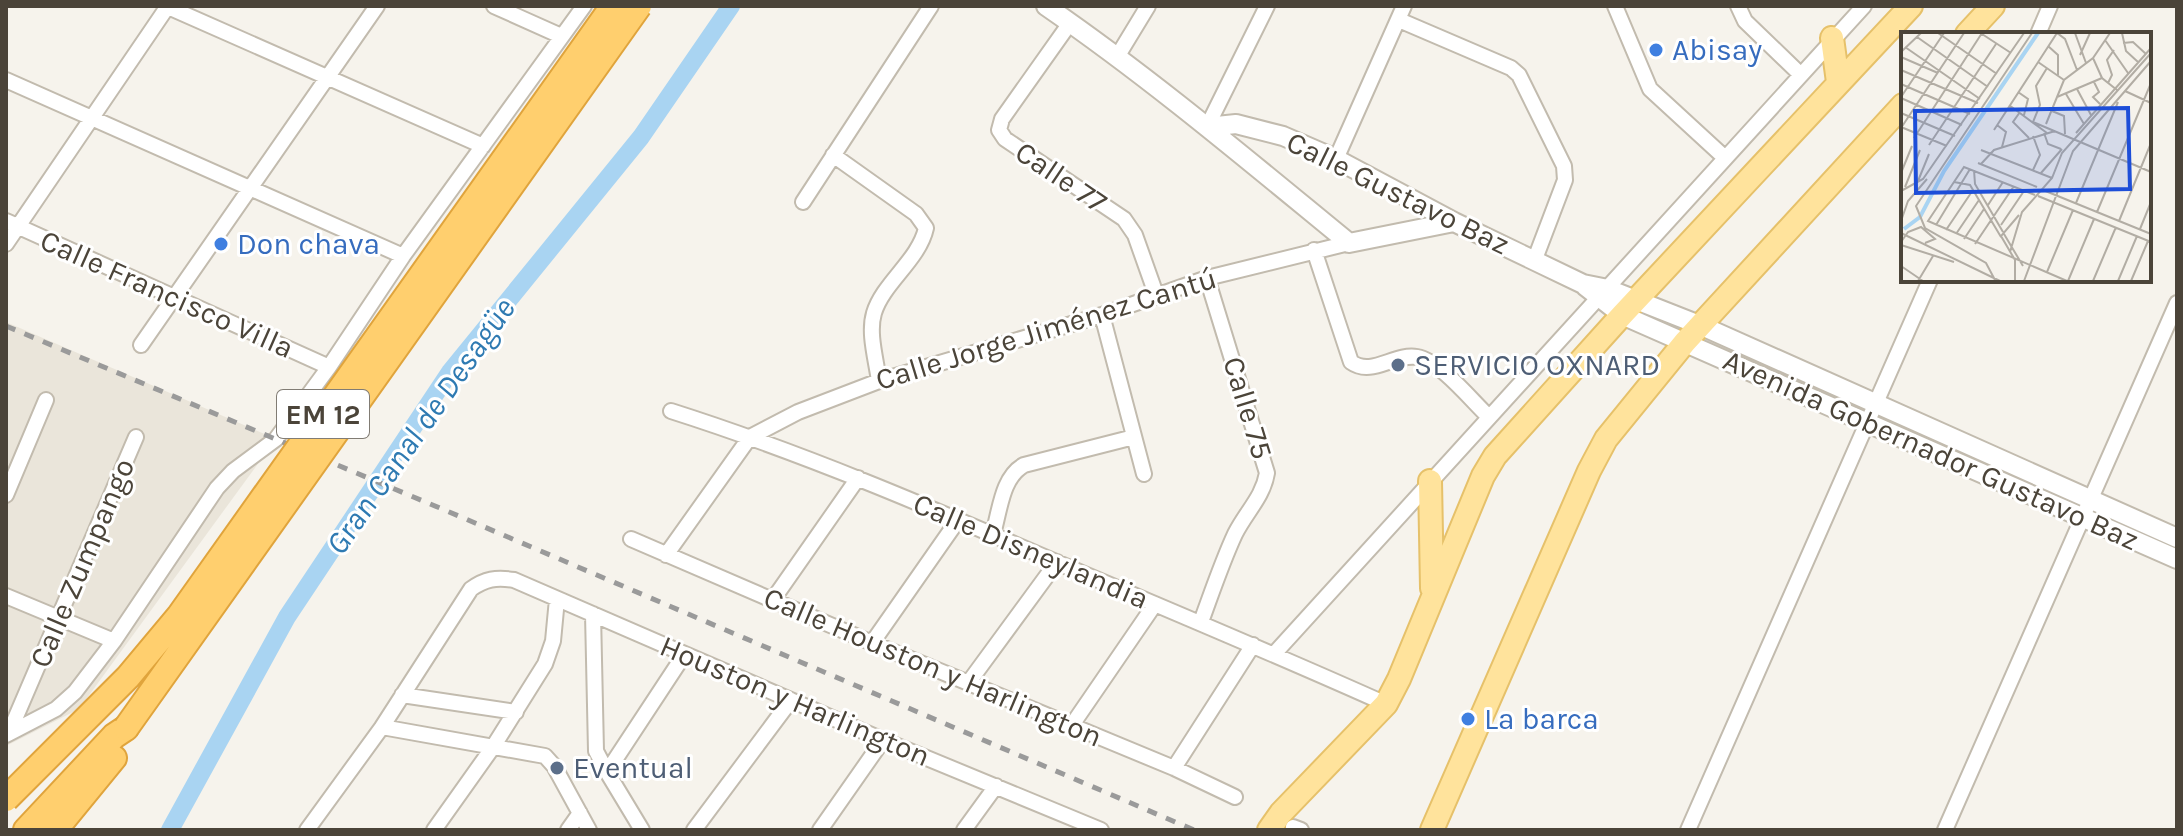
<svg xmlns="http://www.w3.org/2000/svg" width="2183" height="836" font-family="Karla,sans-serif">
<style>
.residential{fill:#eae5da}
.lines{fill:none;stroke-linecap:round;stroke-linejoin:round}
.canal{stroke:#a9d4f2;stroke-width:18}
.minor-casing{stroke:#c2bbae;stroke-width:18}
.tertiary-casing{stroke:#c2bbae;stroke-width:22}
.primary-casing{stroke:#e6c16a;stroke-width:26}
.motorway-casing{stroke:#e0a43c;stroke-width:28}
.minor{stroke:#fff;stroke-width:14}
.tertiary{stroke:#fff;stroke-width:18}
.primary{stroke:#ffe39c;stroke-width:22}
.motorway{stroke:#ffcf6e;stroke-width:24}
.rail{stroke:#9a9a9a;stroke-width:5;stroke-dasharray:10 10;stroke-linecap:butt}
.motorway-bridge-casing{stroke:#e0a43c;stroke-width:28;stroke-linecap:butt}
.motorway-bridge{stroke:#ffcf6e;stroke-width:24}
.shop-dot{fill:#3f7fe0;stroke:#fff;stroke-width:3}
.service-dot{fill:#5c6f8a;stroke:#fff;stroke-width:3}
.labels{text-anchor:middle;stroke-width:6;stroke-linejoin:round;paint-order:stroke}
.shield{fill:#fff;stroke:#817c74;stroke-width:2}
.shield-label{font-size:28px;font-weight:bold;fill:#4b4439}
.shop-label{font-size:30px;fill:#366cbe;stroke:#fff;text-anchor:start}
.street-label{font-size:30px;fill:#4b4439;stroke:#fff}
.service-label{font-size:30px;fill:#4e5e75;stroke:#fff;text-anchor:start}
.water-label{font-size:32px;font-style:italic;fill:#2e7ab2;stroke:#fff}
.inset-river{fill:none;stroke:#a9d4f2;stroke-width:4}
.inset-road{fill:none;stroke:#b2ada4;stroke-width:2}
.view{fill:#1d4ed8;fill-opacity:0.15;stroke:#1d4ed8;stroke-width:4}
.inset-edge{fill:none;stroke:#4b4439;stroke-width:4}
</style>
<rect width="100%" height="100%" fill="#f6f3ec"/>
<path class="residential" d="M6 322 276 439 79 709 6 746Z"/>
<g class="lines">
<path class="canal" d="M170 830 287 617 450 372 641 137 731 6"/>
<g class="minor-casing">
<path id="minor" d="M166 6 483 146
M494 6 561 36
M1615 6 1650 89 1724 157
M1738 6 1745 21 1800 74
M1399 20 1511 68 1519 75 1564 166 1565 180 1535 259
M1070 23 1002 119 999 130 1005 139 1124 219 1135 235 1157 297
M2038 34 2050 6
M1117 57 1148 6
M6 80 403 256
M1207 127 1267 6
M833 155 916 214 926 228C919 260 883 283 874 313 868 333 876 359 879 381
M1336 159 1404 6
M803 202 931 6
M6 221 329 367
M6 244 168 6
M1314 250 1351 362C1372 377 1394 353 1417 357 1440 361 1471 400 1488 416
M1102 315 1144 474
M141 345 377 6
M671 411C803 453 929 507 1056 562 1166 609 1277 655 1386 704
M6 495 46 400
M993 534C1000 510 1002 477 1024 465L1134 437
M631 539 872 643 1174 768 1235 797
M666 555 750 437 798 412 879 381 1102 315 1207 278 1349 243
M6 596 114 641
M772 601 858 478
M593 614 596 751 607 772 642 830
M1201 622C1212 592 1222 562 1235 534 1246 512 1263 497 1267 473L1207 278
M872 643 958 520
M1274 654 1864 6
M969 682 1057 562
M402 695 516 712
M1072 725 1155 604
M382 727 545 756 554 766 589 830
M9 733 136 437
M6 735 56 709 75 692 114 641 217 488 233 471 276 439 329 367 403 256 584 6
M1174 768 1253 645
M607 772 684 655
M1293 827 1301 830
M307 830 382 727 471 589C485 579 496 577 514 580L883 740 1101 830
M434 830 493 747 545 664 553 641 557 599
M568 830 580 813
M694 830 791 700
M820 830 883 740
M964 830 996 786
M1688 830 1930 280
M1945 830 2177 303"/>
</g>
<g class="tertiary-casing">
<path id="tertiary" d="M1046 6C1152 79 1250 162 1349 243L1454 222
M1207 127 1236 124 1283 136 1336 159 1454 222 1583 284 1608 289 1702 326 2177 538
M1585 286 1622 315 2177 559"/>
</g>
<g class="primary-casing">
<path id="primary" d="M1967 34 1993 6
M1832 38 1838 82
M1430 481 1432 588
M1269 830 1281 813 1386 704 1399 679 1483 476 1495 456 1622 315 1911 6
M1432 830 1589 471 1606 439 1685 342 1903 105"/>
</g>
<g class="motorway-casing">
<path id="motorway" d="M26 830 114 736 126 728
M55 830 114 758"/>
</g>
<use href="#minor" class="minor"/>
<use href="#tertiary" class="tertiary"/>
<use href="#primary" class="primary"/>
<use href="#motorway" class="motorway"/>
<path class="rail" d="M6 326 447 511 1194 830"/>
<g class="motorway-bridge-casing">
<path id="motorway-bridge" d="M126 728 639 6
M6 799 128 677 179 616 613 6"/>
</g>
<use href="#motorway-bridge" class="motorway-bridge"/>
</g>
<g class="shop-dot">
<circle cx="1656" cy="50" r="8"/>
<circle cx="221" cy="244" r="8"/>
<circle cx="1468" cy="719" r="8"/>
</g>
<g class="service-dot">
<circle cx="1398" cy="365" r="8"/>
<circle cx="557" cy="768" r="8"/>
</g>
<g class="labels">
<rect class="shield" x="277" y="390" width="92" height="48" rx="6"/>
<g class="shield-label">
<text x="323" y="424">EM 12</text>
</g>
<g class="shop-label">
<text x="1672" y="60">Abisay</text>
<text x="237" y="254">Don chava</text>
<text x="1484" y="729">La barca</text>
</g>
<g class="street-label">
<text transform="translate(1061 177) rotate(34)" y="10">Calle 77</text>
<text transform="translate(1398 193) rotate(26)" y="10">Calle Gustavo Baz</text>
<text transform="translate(167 294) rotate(24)" y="10">Calle Francisco Villa</text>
<text transform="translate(1046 329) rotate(-17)" y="10">Calle Jorge Jiménez Cantú</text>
<text transform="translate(1248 408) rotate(73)" y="10">Calle 75</text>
<text transform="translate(1931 450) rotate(24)" y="10">Avenida Gobernador Gustavo Baz</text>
<text transform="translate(1031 551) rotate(23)" y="10">Calle Disneylandia</text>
<text transform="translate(82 563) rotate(-67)" y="10">Calle Zumpango</text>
<text transform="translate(933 667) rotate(23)" y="10">Calle Houston y Harlington</text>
<text transform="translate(795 701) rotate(23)" y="10">Houston y Harlington</text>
</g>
<g class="service-label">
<text x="1414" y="375">SERVICIO OXNARD</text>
<text x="573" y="778">Eventual</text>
</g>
<g class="water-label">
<text transform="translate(420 426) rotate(-55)" y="11">Gran Canal de Desagüe</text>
</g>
</g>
<g transform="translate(1901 32)">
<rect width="250" height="250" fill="#f6f3ec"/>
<path class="inset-river" d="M3 197 19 185 43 139 137 1"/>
<path class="inset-road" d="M37 1 96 42M174 1 185 31M221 1 225 19 237 30M81 2 110 21M16 5 87 55M204 8 227 41M222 11 232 10 245 22M147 14 157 23V43M4 15 79 67M0 20 20 1M179 23 189 1M0 25 37 41M192 26 201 46 216 58M137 30 163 48M146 36 135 54 139 73 132 90 250 140M0 38 77 71M193 50 198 60 192 65 199 72M207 51 211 43 206 28 213 18M0 52 69 82M176 57 190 83M224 59 250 71M117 60 127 67 123 83M165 62 183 92M0 65 43 1M156 65 201 46M0 66 61 93M108 73 146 101M151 79 163 84 164 102M119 80 112 90 128 106M0 81 54 104M145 92 163 48 192 26 209 1M96 93 105 100 101 115M0 95 46 114M0 96 63 1M93 98 156 1 164 7 176 38M143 101 147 112 160 117M175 101 250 16M132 104 139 123 132 138M13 106 81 1M28 113 95 12M80 118 151 146M77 131 136 155M80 132 93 118 154 99M73 138 74 152 102 200M0 141 11 114M140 141 161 117M17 149 28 122M53 150 69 153 100 205M4 155 19 118M142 158 250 202M0 159 22 147 123 1M134 163 63 135 27 189 166 249M137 164 250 210M175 171 217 70M87 173 102 150M196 180 250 51M0 189 7 169 26 147M218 189 250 111M35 193 69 137M100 193 123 159M239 197 250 170M45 198 72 158M0 201 99 249M55 202 78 168M103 202 122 234M63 207 83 177M0 210 7 200 20 195 34 207 24 211M74 212 113 154M0 213 53 230M109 220 121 180 151 146 161 121 250 21M0 234 22 249M146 240 172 178M94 248 85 231 24 196 15 174 131 1M17 249 32 224M114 249V228L100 204 118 183M123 249 172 119 250 29M167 249 193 187M192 249 215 195M217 249 236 204M230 249 247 209"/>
<path class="view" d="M227 76 229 157 15 161 14 79Z"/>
<rect width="250" height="250" class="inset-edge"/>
</g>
<rect width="2183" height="836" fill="none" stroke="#4b4439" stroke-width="16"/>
</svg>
